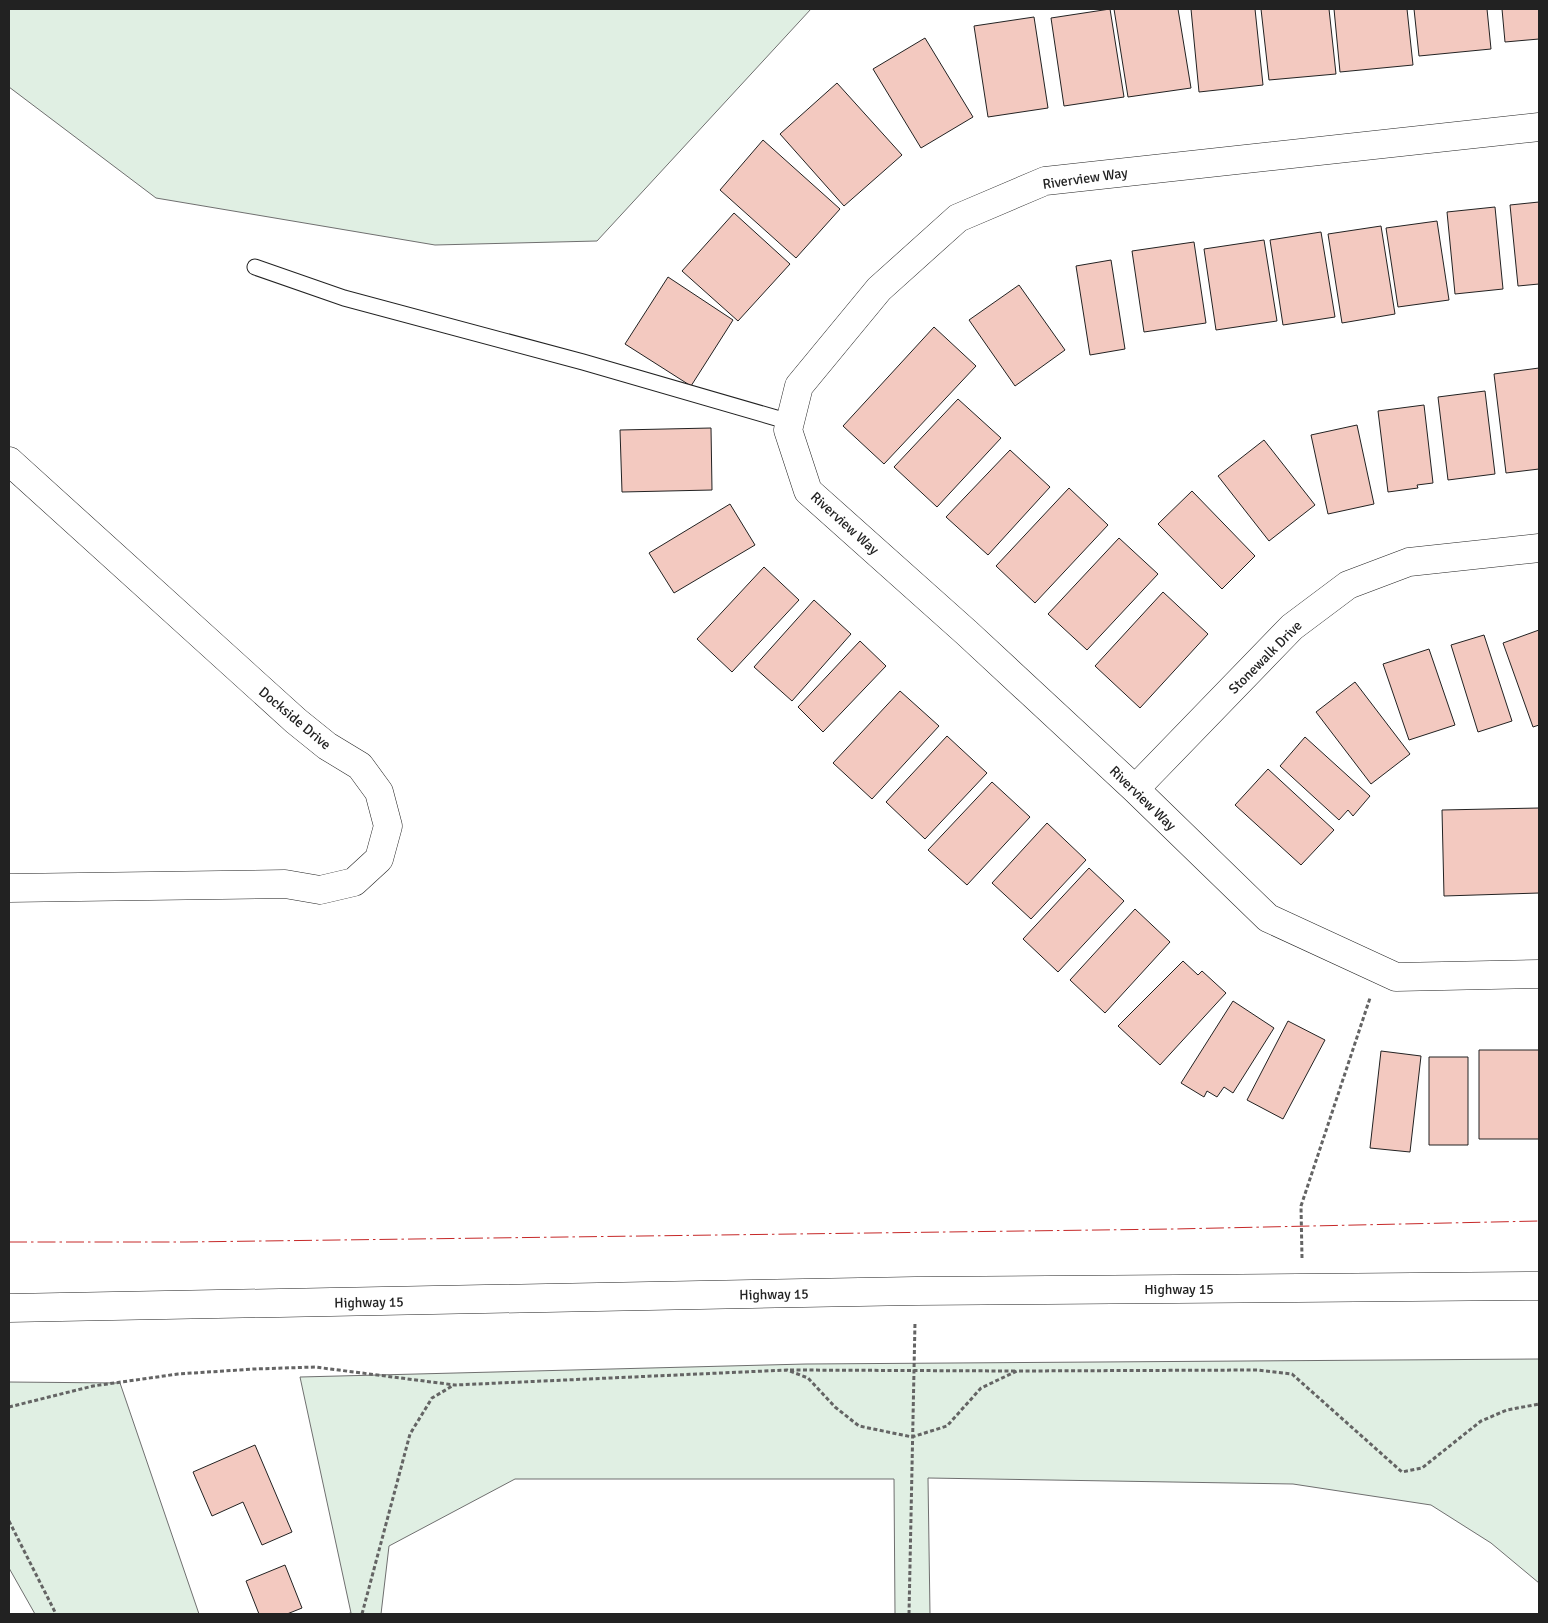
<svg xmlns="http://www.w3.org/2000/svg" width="1548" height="1623" font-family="Signika,sans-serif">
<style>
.green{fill:#e0efe3;stroke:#6f6f6f}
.building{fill:#f3c9c0;stroke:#222}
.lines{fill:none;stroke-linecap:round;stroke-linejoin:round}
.lane-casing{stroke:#222;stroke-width:17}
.street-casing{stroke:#222;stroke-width:29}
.secondary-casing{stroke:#222;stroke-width:29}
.path{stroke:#646464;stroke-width:3;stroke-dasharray:4 2.5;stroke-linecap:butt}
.lane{stroke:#fff;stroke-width:15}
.street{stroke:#fff;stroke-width:28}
.secondary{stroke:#fff;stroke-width:28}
.power{stroke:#c62828;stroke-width:1;stroke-dasharray:18 4 2.5 4;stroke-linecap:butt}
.labels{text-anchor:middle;stroke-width:4;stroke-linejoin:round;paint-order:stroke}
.street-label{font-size:14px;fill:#222;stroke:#fff}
</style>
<rect width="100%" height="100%" fill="#fff"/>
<path class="green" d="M9 9H811L597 241 435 245 156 198 9 87Z
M1539 1359V1583L1491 1543 1431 1505 1293 1484 928 1478 930 1614H895L894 1479H515L389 1546 381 1614H346L351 1613 300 1377 806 1364Z
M9 1382 120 1383 199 1614H35L9 1568Z"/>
<path class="building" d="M1110 9 1124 97 1064 106 1051 18Z
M1114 9H1178L1191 88 1128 97Z
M1191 9H1255L1263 85 1199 92Z
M1261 9H1329L1336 74 1269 80Z
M1334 9H1407L1413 65 1340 72Z
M1414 9H1487L1491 49 1419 56Z
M1502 9H1539V39L1505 42Z
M1034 17 1048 108 988 117 974 26Z
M925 38 973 117 921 148 873 69Z
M837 83 902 155 844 206 780 134Z
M763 140 840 209 796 258 720 190Z
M1539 202V284L1518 286 1510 205Z
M1495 207 1503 289 1455 294 1447 212Z
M734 213 790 264 738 321 682 271Z
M1437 221 1449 300 1398 307 1386 228Z
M1381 226 1395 314 1342 323 1328 234Z
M1321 232 1335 317 1283 325 1270 240Z
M1264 240 1277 321 1216 330 1204 249Z
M1194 242 1206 323 1144 332 1132 251Z
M1111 260 1125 349 1090 355 1076 266Z
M668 277 733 320 691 386 625 344Z
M1019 285 1065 350 1015 386 969 320Z
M934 327 976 366 884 464 843 426Z
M1539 368V469L1506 473 1494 374Z
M1485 391 1495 474 1448 480 1438 397Z
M958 399 1001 438 937 507 894 467Z
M1424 405 1433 483 1417 485 1418 488 1388 492 1378 411Z
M1357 425 1374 504 1328 514 1311 435Z
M711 428 712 490 622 492 620 430Z
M1264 440 1315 505 1269 541 1218 476Z
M1010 450 1050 487 988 555 946 517Z
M1069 488 1108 525 1035 603 996 566Z
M1192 491 1255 556 1222 589 1158 524Z
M730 504 755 545 674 593 649 553Z
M1119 538 1158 574 1087 650 1048 614Z
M764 567 799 600 732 672 697 639Z
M1163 592 1208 634 1140 708 1095 666Z
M814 600 851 634 792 701 754 667Z
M1539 630V725L1533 727 1503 643Z
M1484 635 1512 721 1478 732 1451 645Z
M860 641 886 666 823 732 798 707Z
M1429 649 1455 725 1409 740 1383 664Z
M1355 682 1410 754 1371 784 1316 712Z
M900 691 939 726 872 799 833 763Z
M947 736 987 773 925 839 886 802Z
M1305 737 1370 796 1353 816 1348 810 1339 820 1280 766Z
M1268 769 1334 830 1301 865 1235 805Z
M992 782 1030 817 967 885 928 850Z
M1539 808V893L1444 896 1442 810Z
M1047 823 1086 860 1031 919 992 883Z
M1089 868 1124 901 1058 972 1023 939Z
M1135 909 1170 942 1105 1013 1070 980Z
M1183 961 1198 975 1202 971 1226 993 1160 1065 1118 1026Z
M1233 1001 1274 1028 1233 1093 1224 1087 1217 1097 1207 1091 1204 1097 1181 1083Z
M1288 1021 1325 1040 1283 1119 1247 1100Z
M1479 1050H1539V1139H1479Z
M1381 1051 1421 1056 1410 1152 1370 1148Z
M1429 1057H1468V1145H1429Z
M255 1445 292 1532 262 1545 243 1502 212 1516 193 1472Z
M285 1565 302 1608 287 1614H259L246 1581Z"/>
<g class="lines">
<g class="lane-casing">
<path id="lane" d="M255 267 344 298 583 362 790 422"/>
</g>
<g class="street-casing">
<path id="street" d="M1539 127 1045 181 958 218 879 289 799 386 788 430 808 491 967 633 1135 789 1268 918 1396 977 1539 974
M9 461 296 721 327 746 360 766 379 792 388 826 379 859 354 882 320 890 285 884 9 888
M1135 789 1292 627 1348 585 1409 562 1539 548"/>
</g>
<g class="secondary-casing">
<path id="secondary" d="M9 1308 915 1291 1539 1286"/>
</g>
<path class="path" d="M1302 1258 1301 1206 1370 998
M790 1370 1016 1371
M9 1407 93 1386 178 1374 254 1369 315 1367 455 1385 787 1370 808 1378 835 1407 859 1426 912 1437 947 1426 981 1388 1017 1371 1258 1370 1292 1374 1402 1472 1422 1468 1481 1421 1507 1410 1539 1404
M9 1521 56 1614
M362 1614 410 1434 432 1398 454 1385
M909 1614 915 1322"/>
<use href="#lane" class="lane"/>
<use href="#street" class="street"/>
<use href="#secondary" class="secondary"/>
<path class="power" d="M9 1242H186L1174 1229 1539 1221"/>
</g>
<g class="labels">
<g class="street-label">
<text transform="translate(1085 178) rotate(-8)" y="5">Riverview Way</text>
<text transform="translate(845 523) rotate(42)" y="5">Riverview Way</text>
<text transform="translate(1265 657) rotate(-45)" y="5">Stonewalk Drive</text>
<text transform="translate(295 718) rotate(40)" y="5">Dockside Drive</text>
<text transform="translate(1143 798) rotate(44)" y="5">Riverview Way</text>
<text x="1179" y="1294">Highway 15</text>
<text transform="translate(774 1294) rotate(-1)" y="5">Highway 15</text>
<text transform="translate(369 1302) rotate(-1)" y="5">Highway 15</text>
</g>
</g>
<rect width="1548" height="1623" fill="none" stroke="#222222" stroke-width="20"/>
</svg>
